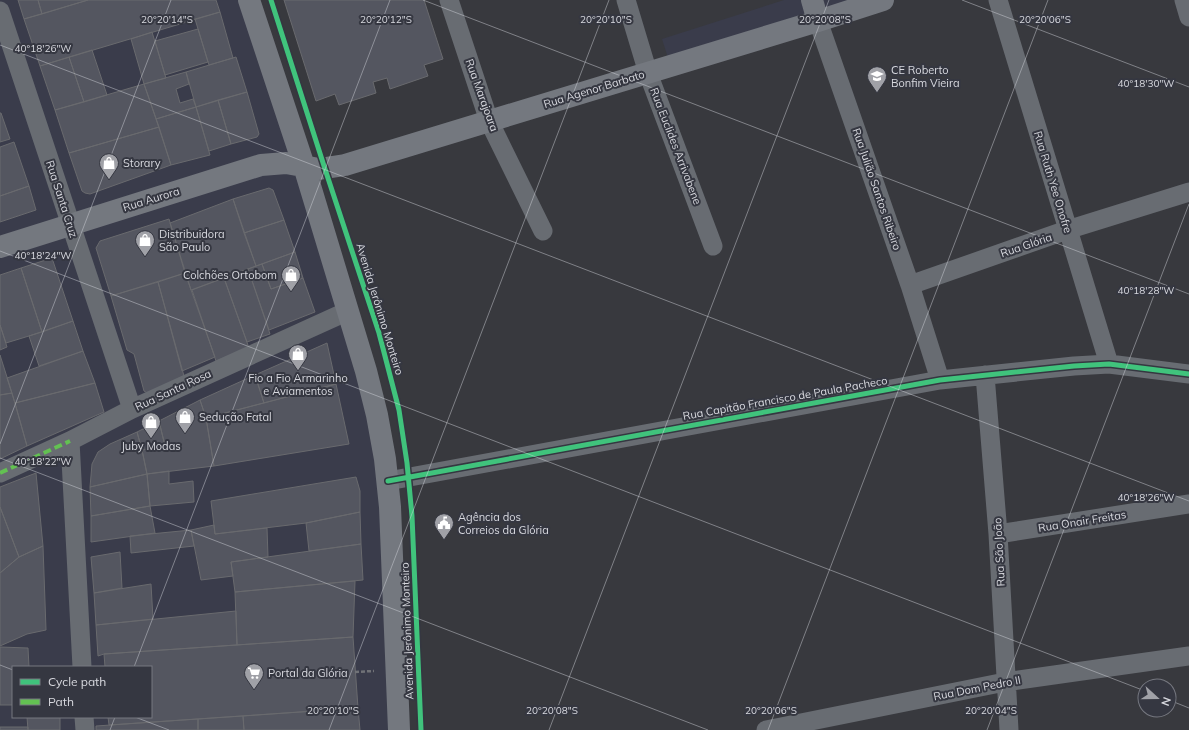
<svg xmlns="http://www.w3.org/2000/svg" width="1189" height="730" font-family="Mulish,sans-serif">
<style>
.built{fill:#3a3c4b;fill-rule:evenodd}
.building{fill:#545660;stroke:#696a6e}
.lines{fill:none;stroke-linecap:round;stroke-linejoin:round}
.path{stroke:#707277;stroke-width:2.5;stroke-dasharray:4 2;stroke-linecap:butt}
.street{stroke:#686c72;stroke-width:19}
.secondary{stroke:#74787f;stroke-width:22}
.quiet{stroke:#63c152;stroke-width:4;stroke-dasharray:8 4;stroke-linecap:butt}
.cycleway-casing{stroke:#353741;stroke-width:8}
.cycleway{stroke:#40c37c;stroke-width:5}
.ticks{fill:none;stroke:#d8d9df;stroke-width:1;stroke-opacity:0.45}
.labels{text-anchor:middle;stroke-width:4;stroke-linejoin:round;paint-order:stroke}
.poi-label{font-size:11px;fill:#d8d9df;stroke:#353741;text-anchor:start}
.street-label{font-size:11px;fill:#d8d9df;stroke:#353741}
.ticks-label{font-size:10px;text-anchor:middle;fill:#d8d9df;stroke:#353741;stroke-width:4;stroke-linejoin:round;paint-order:stroke}
</style>
<rect width="100%" height="100%" fill="#38393e"/>
<path class="built" d="M0 0H249L372 393 399 730H0ZM13 667H151V717H13Z
M784 0H869L670 64 662 39Z"/>
<path class="building" d="M18 0H38L42 14 24 19Z
M38 0H88L42 14Z
M88 0H216L220 12 40 66 24 19Z
M284 0H424L443 59 424 65 428 76 390 89 387 78 373 82 376 93 339 105 335 94 316 101Z
M220 12 233 58 209 65 195 19Z
M198 29 208 62 165 75 155 41Z
M152 32 166 78 144 84 131 39Z
M92 50 107 95 84 102 69 57Z
M69 57 84 102 55 110 40 66Z
M236 57 247 92 196 107 186 72Z
M186 72 189 84 176 89 180 103 193 99 196 107 156 119 144 84Z
M144 84 159 127 69 153 55 110Z
M247 92 259 134 257 137 231 144 218 100Z
M218 100 231 144 209 151 196 107Z
M196 107 210 155 171 165 156 119Z
M0 113H1L10 139 0 142Z
M159 127 171 165 90 194 85 193 82 191 69 153Z
M14 142 29 186 0 196V147Z
M29 186 36 210 0 222V196Z
M269 188 273 190 284 220 244 233 233 199Z
M233 199 256 266 191 290 170 223Z
M169 219 185 273 111 296 96 248 100 241Z
M284 220 295 252 256 266 244 233Z
M295 252 303 278 271 289 262 264Z
M52 258 73 321 42 332 21 268Z
M262 264 271 289 303 278 315 312 269 330 248 269Z
M21 268 42 332 6 343 0 325V275Z
M248 269 270 334 247 342 224 278Z
M185 273 215 357 182 371 158 282Z
M224 278 249 348 216 361 192 290Z
M158 282 184 376 149 394 144 391 134 354 127 350 111 296Z
M73 321 83 351 39 366 29 336Z
M0 325 7 347 0 350Z
M327 343 336 384 264 403 255 375Z
M83 351 95 383 15 403 7 378Z
M0 355 12 393 0 395Z
M255 375 264 403 206 418 200 400Z
M95 383 104 412 27 446 15 403Z
M336 384 349 444 214 466 206 418Z
M12 393 27 446 0 459V395Z
M200 400 206 418 214 466 147 474 142 450 165 446 159 421Z
M159 421 165 446 142 450 137 432Z
M137 432 142 450 147 474 90 487 92 464 98 452 110 444Z
M169 471V484L193 481 194 502 150 506 147 474Z
M36 473 43 546 19 557 0 507V487Z
M147 474 150 506 91 516 90 487Z
M356 477 360 491V512L306 523 215 534 211 501Z
M150 506 155 533 91 542V516Z
M0 507 19 557 0 573Z
M360 512 361 544 309 551 306 523Z
M214 525 215 534 267 528 268 557 231 562 233 576 201 580 191 530Z
M191 530 194 546 131 553 130 536Z
M361 544 363 580 235 592 231 562Z
M43 546 46 630 27 634 0 646V573L19 557Z
M120 552 122 588 94 593 91 557Z
M355 581 353 637 237 645 235 592Z
M151 584 153 619 96 625 94 593Z
M236 611 237 645 104 654 98 656 96 625Z
M353 637 358 708 109 725 108 717H151V667H105L104 654Z
M0 647 28 648 29 667H13V705H0Z
M358 708 360 730H244L243 716Z
M243 716 244 730H198V719Z
M27 717H60V730H28Z
M198 719V730H96V726Z
M0 727H28V730H0Z"/>
<g class="lines">
<path class="path" d="M355 672 374 671"/>
<path class="street" d="M449 0 489 121 543 231
M626 0 648 73 713 246
M998 0 1109 364
M1184 0 1189 17
M0 11 132 409
M818 21 910 285 940 380
M910 285 1067 230 1189 192
M985 375 998 534 1009 730
M70 441 82 667
M0 473 70 441 132 409 348 311
M388 481 940 380 1074 366 1109 364 1189 374
M998 534 1189 504
M84 717 85 730
M766 730 1005 682 1189 656"/>
<path class="secondary" d="M249 0 304 166 366 371 377 415 385 459 390 507 399 730
M812 0 818 21
M0 247 261 165 286 163 319 169 345 165 818 21 883 0"/>
<path class="quiet" d="M0 473 70 441"/>
<g class="cycleway-casing">
<path id="cycleway" d="M271 0 325 169 379 333 399 410 407 463 412 516 421 730
M388 481 940 380 1074 366 1109 364 1189 374"/>
</g>
<use href="#cycleway" class="cycleway"/>
</g>
<path class="ticks" d="M423 0 1189 294M962 0 1189 87M0 45 1189 501M0 251 1145 691M0 444 171 0M0 458 708 730M0 665 13 670M134 667 390 0M1169 700 1189 708M135 717 169 730M110 730 115 717M329 730 609 0M549 730 829 0M768 730 1048 0M987 730 1189 204"/>
<defs>
<g id="school-pin" transform="scale(1)"><path d="M0 17L-7.5 6A9.5 9.5 0 1 1 7.5 6Z" fill="#a0a1a7" stroke="#353741"/><path d="M0-5L7-2L0 1L-7-2ZM-4 1L0 2.5L4 1V4Q0 6-4 4Z" fill="#fff"/></g>
<g id="shop-pin" transform="scale(1)"><path d="M0 17L-7.5 6A9.5 9.5 0 1 1 7.5 6Z" fill="#a0a1a7" stroke="#353741"/><path d="M-5-2.5h2.3a2.7 3.5 0 0 1 5.4 0H5L5.5 6h-11ZM-1.5-2.5h3a1.5 2.3 0 0 0-3 0Z" fill="#fff"/></g>
<g id="civic-pin" transform="scale(1)"><path d="M0 17L-7.5 6A9.5 9.5 0 1 1 7.5 6Z" fill="#a0a1a7" stroke="#353741"/><path d="M-.6-6.5H3V-4.5H.6V-3L4-1V1h2V6H-6V1h2V-1L-.6-3ZM-1.2 2.5V6h2.4V2.5Z" fill="#fff"/></g>
<g id="supermarket-pin" transform="scale(1)"><path d="M0 17L-7.5 6A9.5 9.5 0 1 1 7.5 6Z" fill="#a0a1a7" stroke="#353741"/><path d="M-6-5.5h2.5l.6 2H6L4.5 2H-2.5L-4.4-4H-6ZM-1.5 3.2a1.3 1.3 0 1 0 .1 0ZM3 3.2a1.3 1.3 0 1 0 .1 0Z" fill="#fff"/></g>
</defs>
<g fill-rule="evenodd">
<use href="#school-pin" x="877" y="76"/>
<use href="#shop-pin" x="109" y="163"/>
<use href="#shop-pin" x="145" y="240"/>
<use href="#shop-pin" x="291" y="275"/>
<use href="#shop-pin" x="298" y="354"/>
<use href="#shop-pin" x="185" y="417"/>
<use href="#shop-pin" x="151" y="422"/>
<use href="#civic-pin" x="444" y="523"/>
<use href="#supermarket-pin" x="254" y="673"/>
</g>
<g class="labels">
<g class="poi-label">
<text x="891" y="74">CE Roberto<tspan x="891" dy="13">Bonfim Vieira</tspan></text>
<text x="123" y="167">Storary</text>
<text x="159" y="238">Distribuidora<tspan x="159" dy="13">São Paulo</tspan></text>
<text x="277" y="279" text-anchor="end">Colchões Ortobom</text>
<text x="298" y="382" text-anchor="middle">Fio a Fio Armarinho<tspan x="298" dy="13">e Aviamentos</tspan></text>
<text x="199" y="421">Sedução Fatal</text>
<text x="151" y="450" text-anchor="middle">Juby Modas</text>
<text x="458" y="521">Agência dos<tspan x="458" dy="13">Correios da Glória</tspan></text>
<text x="268" y="677">Portal da Glória</text>
</g>
<g class="street-label">
<text transform="translate(594 89) rotate(-17)" y="4">Rua Agenor Barbato</text>
<text transform="translate(482 95) rotate(70)" y="4">Rua Marajoara</text>
<text transform="translate(676 146) rotate(69)" y="4">Rua Euclides Arrivabene</text>
<text transform="translate(1053 182) rotate(73)" y="4">Rua Ruth Yee Onofre</text>
<text transform="translate(877 189) rotate(71)" y="4">Rua Julião Santos Ribeiro</text>
<text transform="translate(62 199) rotate(72)" y="4">Rua Santa Cruz</text>
<text transform="translate(151 199) rotate(-17)" y="4">Rua Aurora</text>
<text transform="translate(1026 245) rotate(-19)" y="4">Rua Glória</text>
<text transform="translate(380 309) rotate(73)" y="4">Avenida Jerônimo Monteiro</text>
<text transform="translate(173 390) rotate(-25)" y="4">Rua Santa Rosa</text>
<text transform="translate(785 398) rotate(-10)" y="4">Rua Capitão Francisco de Paula Pacheco</text>
<text transform="translate(1082 521) rotate(-9)" y="4">Rua Onair Freitas</text>
<text transform="translate(999 552) rotate(-93)" y="4">Rua São João</text>
<text transform="translate(407 631) rotate(-92)" y="4">Avenida Jerônimo Monteiro</text>
<text transform="translate(977 688) rotate(-11)" y="4">Rua Dom Pedro II</text>
</g>
</g>
<g class="ticks-label">
<text x="825" y="23">20°20'08"S</text>
<text x="1045" y="23">20°20'06"S</text>
<text x="167" y="23">20°20'14"S</text>
<text x="386" y="23">20°20'12"S</text>
<text x="606" y="23">20°20'10"S</text>
<text x="43" y="52">40°18'26"W</text>
<text x="1146" y="87">40°18'30"W</text>
<text x="43" y="259">40°18'24"W</text>
<text x="1146" y="294">40°18'28"W</text>
<text x="43" y="465">40°18'22"W</text>
<text x="1146" y="501">40°18'26"W</text>
<text x="333" y="714">20°20'10"S</text>
<text x="552" y="714">20°20'08"S</text>
<text x="771" y="714">20°20'06"S</text>
<text x="991" y="714">20°20'04"S</text>
</g>
<rect x="12" y="666" width="140" height="52" fill="#353741" stroke="#767880"/>
<rect x="20" y="679" width="20" height="6" fill="#40c37c" stroke="#767880"/>
<text x="48" y="686" font-size="12" fill="#d8d9df">Cycle path</text>
<rect x="20" y="699" width="20" height="6" fill="#63c152" stroke="#767880"/>
<text x="48" y="706" font-size="12" fill="#d8d9df">Path</text>
<g transform="translate(1157 698) rotate(111)"><circle r="19" fill="#353741" stroke="#767880"/>
<path d="M0-3L7 15L0 10L-7 15Z" fill="#a0a1a7"/>
<text y="-6" font-size="11" font-weight="bold" text-anchor="middle" fill="#d8d9df">N</text>
</g>
</svg>
